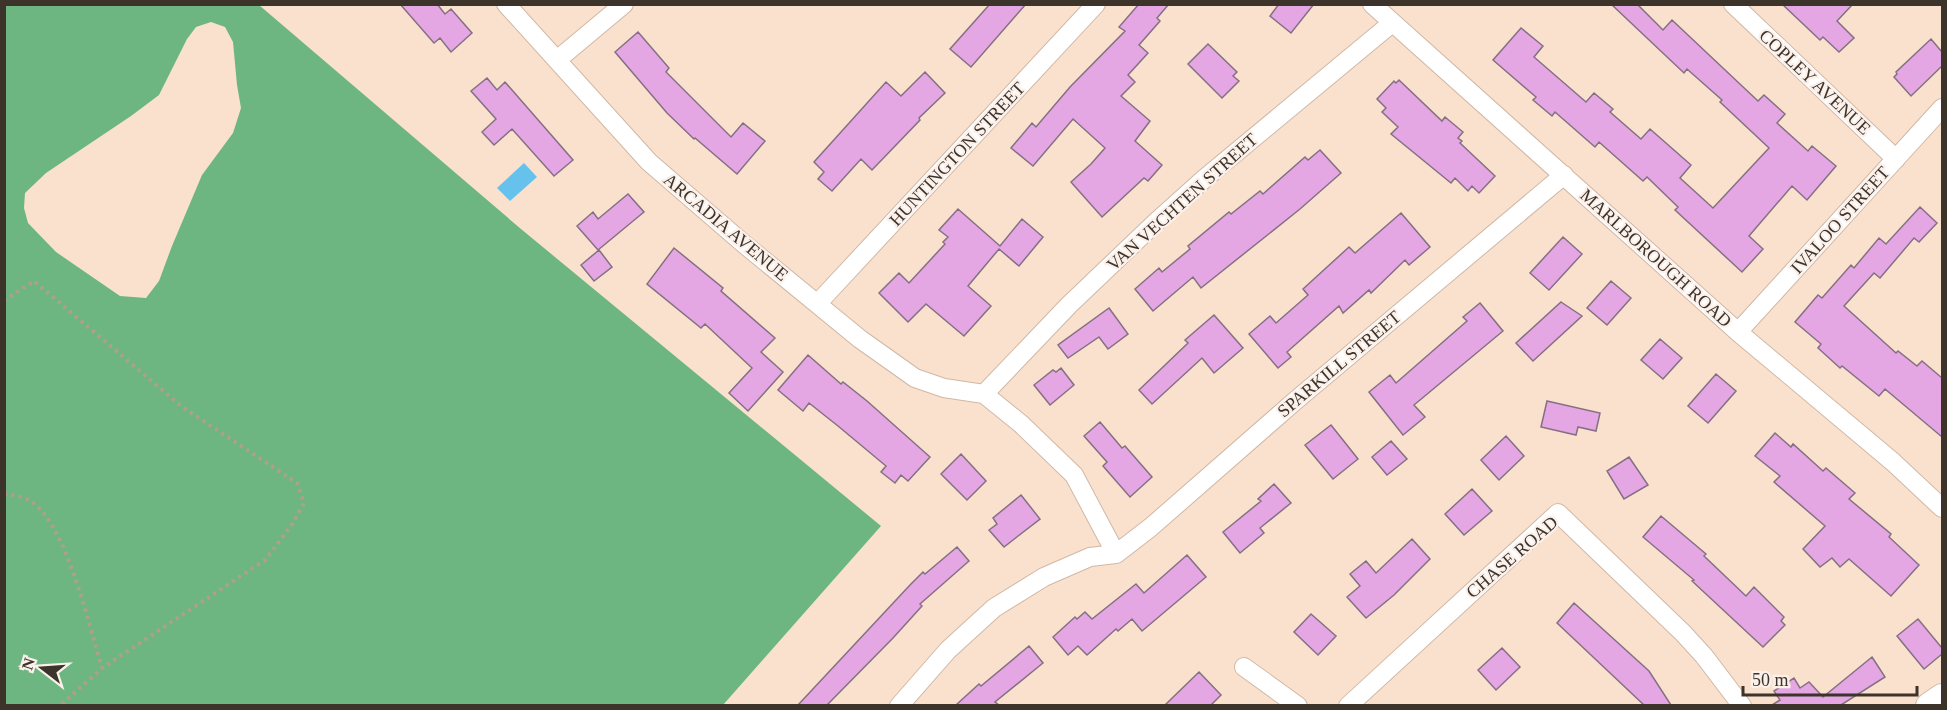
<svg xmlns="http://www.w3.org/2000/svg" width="1947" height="710" font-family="'Times New Roman',serif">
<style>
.forest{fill:#6db681;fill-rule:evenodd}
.water{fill:#67c1ed}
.building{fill:#e5a7e3;stroke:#847083;stroke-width:1.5}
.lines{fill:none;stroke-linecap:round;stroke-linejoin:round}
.street-casing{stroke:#d0b8a6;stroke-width:20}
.secondary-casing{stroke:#d0b8a6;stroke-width:28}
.path{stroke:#b19e8f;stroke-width:4;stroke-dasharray:3 4.5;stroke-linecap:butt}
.street{stroke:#fff;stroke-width:18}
.secondary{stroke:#fff;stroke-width:26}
.labels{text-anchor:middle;stroke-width:4.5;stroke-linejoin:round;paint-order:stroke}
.street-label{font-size:18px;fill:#3c332b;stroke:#fbf1ea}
</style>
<rect width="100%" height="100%" fill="#fae1ce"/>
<path class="forest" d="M4 5H259L521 229 881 526 723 705H5ZM211 22 225 27 233 42 237 85 241 108 233 133 202 175 172 246 159 281 146 298 120 296 56 252 28 223 24 208 25 193 46 173 131 116 159 95 187 39 196 27Z"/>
<path class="water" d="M524 163 537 177 510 201 497 188Z"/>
<path class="building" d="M400 4H437L445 14 451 9 472 33 451 52 440 38 434 43Z
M990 4H1026L971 67 950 49Z
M1139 4H1169L1157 18 1160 21 1139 45 1148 53 1128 75 1135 82 1121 96 1150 121 1135 141 1162 165 1148 181 1144 178 1102 217 1071 182 1091 164 1105 148 1073 119 1033 166 1011 148 1032 123 1036 127 1070 87 1125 31 1119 27Z
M1279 4H1314L1291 33 1270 16Z
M1611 4H1637L1663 30 1672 20 1758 101 1764 95 1785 114 1777 123 1808 151 1812 146 1836 166 1807 200 1792 186 1749 236 1763 249 1742 272 1675 210 1678 207 1647 177 1643 181 1599 142 1595 147 1555 112 1552 116 1533 100 1536 97 1493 60 1521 28 1543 46 1534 57 1586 102 1594 93 1613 109 1610 112 1641 139 1650 129 1691 165 1680 178 1713 208 1769 148 1720 102 1722 100 1687 69 1684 73Z
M1782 4H1853L1837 21 1854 38 1839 52 1823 37 1820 40Z
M638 32 669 68 666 72 731 137 743 123 765 141 737 174 695 138 694 139 667 113 615 52Z
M1931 39 1942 52V66L1911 96 1894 77 1897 74 1896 72Z
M1208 44 1237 72 1233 76 1239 81 1222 98 1188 64Z
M925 72 945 93 919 118 920 120 872 170 861 159 832 191 818 179 824 172 814 162 886 82 901 96Z
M487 78 497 90 505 82 573 160 554 176 512 129 494 145 482 132 496 119 471 91Z
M1399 80 1442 121 1445 117 1463 132 1458 138 1462 141 1460 143 1495 176 1479 193 1472 186 1468 191 1455 178 1451 183 1391 134 1398 127 1382 112 1386 108 1377 99 1394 81 1396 83Z
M1320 150 1341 173 1300 209 1201 288 1193 277 1153 311 1135 289 1159 268 1162 272 1190 249 1188 246 1229 212 1231 214 1260 191 1263 194 1305 157 1308 160Z
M628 194 644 212 598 250 577 226 593 212 598 219Z
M1920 207 1937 223 1919 242 1914 238 1880 278 1874 273 1844 306 1896 353 1898 351 1917 366 1922 361 1942 378V437L1885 389 1879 396 1842 366 1840 368 1818 348 1821 344 1795 322 1818 295 1822 298 1851 265 1854 268 1879 238 1886 244Z
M958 209 1000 246 1022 219 1043 237 1019 266 999 249 968 286 991 306 964 336 926 304 908 322 879 293 899 273 909 283 945 244 943 242 948 237 939 230Z
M1401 213 1430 247 1409 265 1405 260 1371 293 1369 290 1343 313 1339 306 1287 352 1291 357 1278 368 1249 334 1270 316 1276 323 1308 295 1303 289 1349 247 1355 253Z
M1563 237 1582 254 1549 290 1530 273Z
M674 248 723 288 721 291 775 338 761 352 783 372 748 411 729 393 752 368 705 324 701 328 647 284Z
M599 250 612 267 594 281 581 265Z
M1611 281 1631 298 1607 325 1587 308Z
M1561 302 1582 316 1533 361 1516 343Z
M1480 303 1503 331 1414 405 1425 417 1403 435 1369 392 1390 375 1396 383 1467 321 1463 317Z
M1109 308 1128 334 1108 349 1099 337 1068 358 1058 345Z
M1214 315 1243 348 1214 373 1202 358 1152 404 1139 390 1188 343 1185 340Z
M1660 339 1682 358 1663 379 1641 360Z
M808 355 841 384 843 382 867 401 930 457 908 481 901 475 895 483 881 472 886 466 838 426 809 403 803 411 778 390Z
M1061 368 1074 385 1050 405 1034 385 1053 370 1056 372Z
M1716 374 1736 391 1708 423 1688 406Z
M1547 401 1600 413 1596 431 1578 427 1576 435 1541 427Z
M1100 422 1122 448 1125 446 1152 477 1130 497 1103 466 1107 462 1084 436Z
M1331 425 1358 459 1333 479 1305 445Z
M1775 433 1791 447 1793 444 1823 471 1826 468 1855 493 1849 499 1891 534 1889 537 1919 565 1891 596 1849 559 1840 567 1832 558 1820 567 1803 549 1825 526 1774 482 1780 476 1755 456Z
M1506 436 1524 456 1499 480 1481 460Z
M1391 441 1407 459 1387 475 1372 457Z
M961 454 986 481 967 500 941 474Z
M1629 457 1648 485 1624 499 1607 471Z
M1274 484 1291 503 1260 528 1264 533 1240 553 1223 532 1261 501 1258 499Z
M1472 489 1492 511 1464 535 1445 514Z
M1021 495 1040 519 1004 547 989 530 997 524 993 518Z
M1661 516 1706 554 1704 556 1746 596 1754 587 1784 617 1781 621 1785 625 1763 647 1692 581 1694 580 1643 537Z
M1412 539 1430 559 1394 595 1366 618 1347 597 1360 586 1350 574 1366 561 1376 573Z
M957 547 969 561 920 604 922 606 893 638 827 705H798L910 585 923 572 925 574Z
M1187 555 1206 577 1142 631 1132 619 1118 631 1116 629 1087 655 1078 646 1068 655 1053 637 1075 617 1077 619 1085 612 1092 619 1136 584 1144 593Z
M1574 603 1649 671 1671 705H1644L1557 623Z
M1311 614 1336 636 1318 655 1294 632Z
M1918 619 1942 648V654L1924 669 1897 636Z
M1029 646 1043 663 995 702 999 705H956L979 684 981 686Z
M1502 648 1520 667 1496 690 1478 670Z
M1872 657 1885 677 1841 705H1772L1780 700 1774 691 1794 678 1800 688 1809 682 1823 697Z
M1199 672 1221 695 1211 705H1165Z"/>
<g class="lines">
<g class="street-casing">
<path id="street" d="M506 4 649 162 744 244 860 339 915 378 944 388 984 394
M1372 4 1738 332 1893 462 1942 508
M1733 4 1896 159
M557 60 624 4
M817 304 1096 4
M1738 332 1942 108
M984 394 1069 305 1155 223 1204 179 1392 23
M984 394 1021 424 1074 475 1116 554
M1244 667 1298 706
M899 706 948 650 994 608 1044 577 1090 557 1116 554 1151 527 1295 401 1564 175
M1348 706 1558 513 1683 633 1704 656 1742 706"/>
</g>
<g class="secondary-casing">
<path id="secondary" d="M1929 706 1942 697"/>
</g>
<path class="path" d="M4 301 34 281 181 406 297 483 304 503 293 523 265 560 102 668 60 706
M4 494C17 495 28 497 38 507 70 539 88 623 102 668"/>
<use href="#street" class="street"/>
<use href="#secondary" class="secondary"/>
</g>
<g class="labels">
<g class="street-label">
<text transform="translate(1815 82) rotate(43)" y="6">COPLEY AVENUE</text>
<text transform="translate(957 154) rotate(-47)" y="6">HUNTINGTON STREET</text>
<text transform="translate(1182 202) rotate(-42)" y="6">VAN VECHTEN STREET</text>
<text transform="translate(1840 220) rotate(-48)" y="6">IVALOO STREET</text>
<text transform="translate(726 227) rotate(40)" y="6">ARCADIA AVENUE</text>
<text transform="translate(1656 258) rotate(42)" y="6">MARLBOROUGH ROAD</text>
<text transform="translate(1339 364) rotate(-40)" y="6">SPARKILL STREET</text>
<text transform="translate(1512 557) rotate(-41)" y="6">CHASE ROAD</text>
</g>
</g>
<rect width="1947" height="710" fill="none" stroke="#3c332b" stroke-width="12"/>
<g transform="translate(42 668) rotate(287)" stroke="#fbf1ea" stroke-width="4.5" paint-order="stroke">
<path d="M0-4.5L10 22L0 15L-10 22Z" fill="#3c332b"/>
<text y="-9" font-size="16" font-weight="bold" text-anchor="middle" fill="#3c332b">N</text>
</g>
<path d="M1743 686v9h174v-9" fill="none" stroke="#3c332b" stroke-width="3"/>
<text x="1752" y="686" font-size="18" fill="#3c332b" stroke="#fbf1ea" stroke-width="4.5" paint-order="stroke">50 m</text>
</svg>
